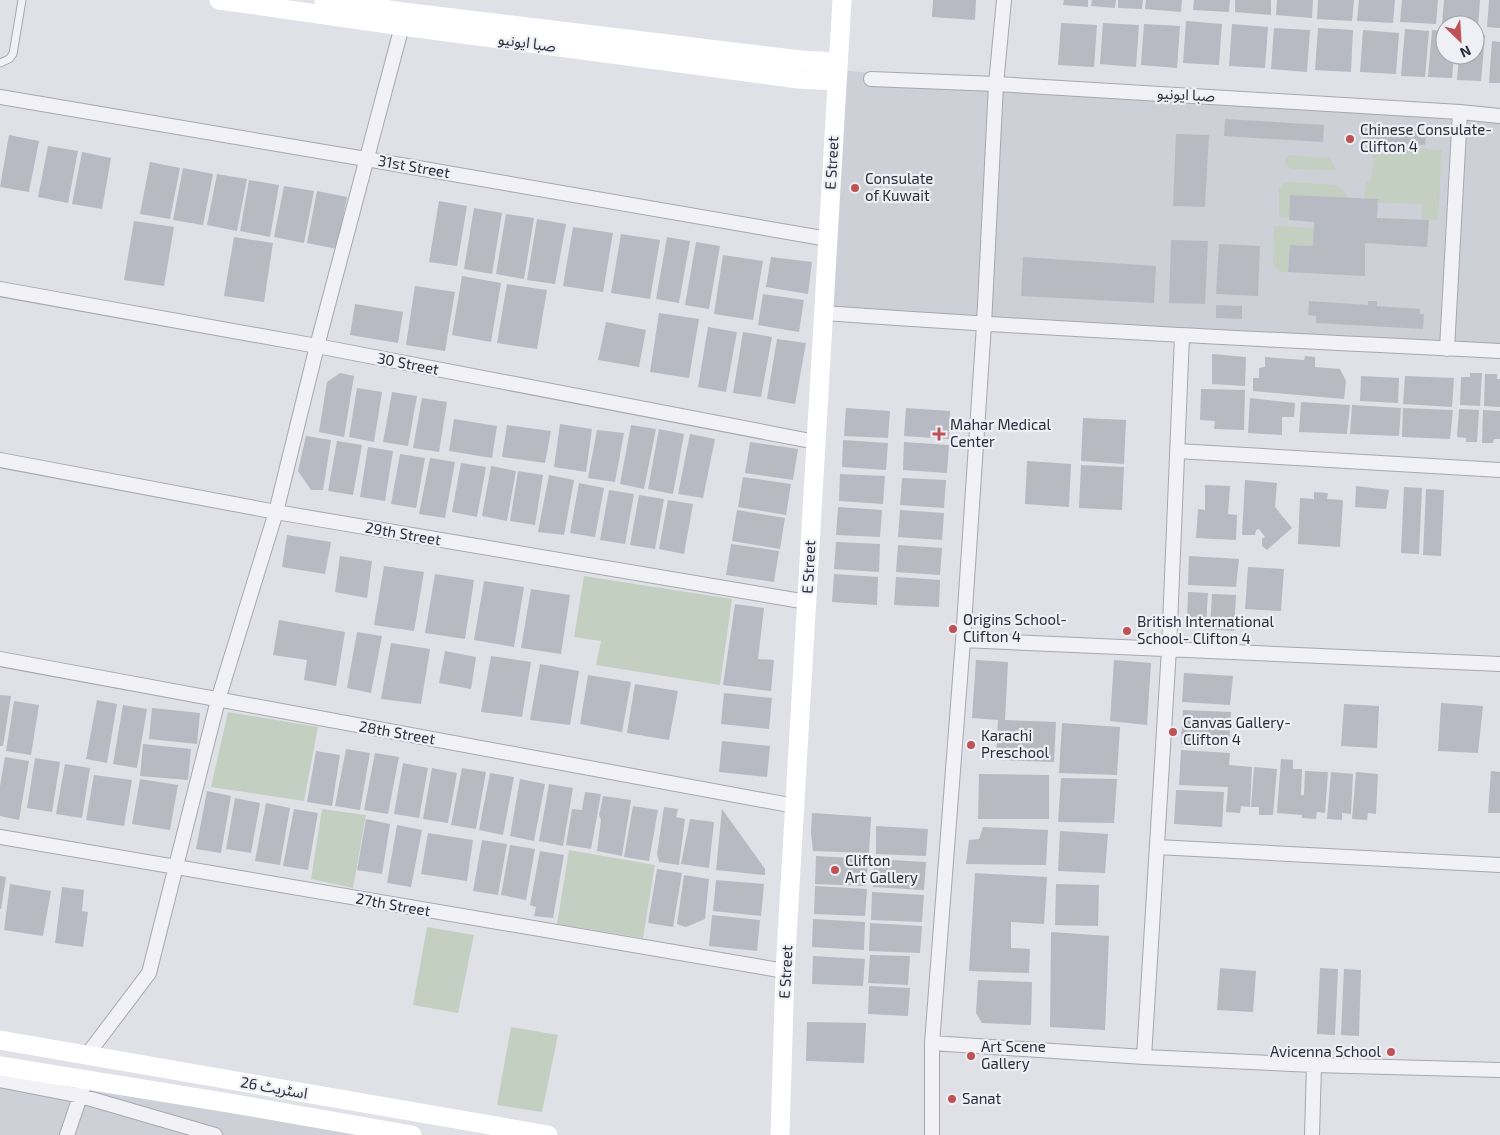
<svg xmlns="http://www.w3.org/2000/svg" width="1500" height="1135" font-family="'Exo 2','Noto Sans Arabic',sans-serif">
<style>
.built{fill:#ced0d8}
.green{fill:#c3d0c1}
.building{fill:#b7bac3}
.lines{fill:none;stroke-linecap:round;stroke-linejoin:round}
.service-casing{stroke:#a5a8b0;stroke-width:9}
.minor-casing{stroke:#a5a8b0;stroke-width:16}
.service{stroke:#f2f2f6;stroke-width:7}
.minor{stroke:#f2f2f6;stroke-width:14}
.secondary{stroke:#fff;stroke-width:19}
.poi-dot{fill:#be5254;stroke:#eff0f5;stroke-width:2}
.labels{text-anchor:middle;stroke-width:4.5;stroke-linejoin:round;paint-order:stroke}
.street-label{font-size:15px;fill:#2a2e3c;stroke:#eff0f5}
.poi-label{font-size:15px;fill:#2a2e3c;stroke:#eff0f5;text-anchor:start}
</style>
<rect width="100%" height="100%" fill="#dfe1e7"/>
<path class="built" d="M838 70 996 84 1500 114V351L824 313Z
M0 1070 393 1135H0Z"/>
<path class="green" d="M1366 146 1442 150 1438 220H1422V204L1378 203V199L1364 198 1366 183 1371 179 1374 160Z
M1289 155 1330 158 1336 170 1293 169C1287 167 1286 165 1285 159Z
M1290 182 1337 185 1349 197 1290 198 1289 218 1279 217V189L1283 183Z
M1274 226 1314 228 1313 246 1290 245 1288 272C1280 272 1277 271 1273 264Z
M584 576 732 599 720 685 596 665 601 641 574 637Z
M228 712 318 727 304 801 211 787Z
M322 809 366 815 353 888 311 879Z
M569 850 655 865 643 938 557 924Z
M427 927 474 935 458 1013 413 1005Z
M511 1027 558 1035 542 1112 497 1105Z"/>
<path class="building" d="M933 0H976L975 20 932 17Z
M1064 0H1088V7L1063 5Z
M1092 0H1116L1115 8 1091 6Z
M1118 0H1143L1142 9 1118 8Z
M1146 0H1182L1181 12 1145 9Z
M1194 0H1230L1229 12 1193 10Z
M1235 0H1271V15L1235 12Z
M1277 0H1313L1312 18 1276 15Z
M1318 0H1354L1352 21 1317 19Z
M1359 0H1395L1393 23 1357 21Z
M1402 0H1438L1436 24 1400 22Z
M1444 0H1480L1478 27 1475 26V25L1442 24Z
M1489 0H1500V28L1487 27Z
M1186 21 1222 24 1219 65 1183 63Z
M1061 23 1097 25 1094 67 1058 65Z
M1103 23 1139 25 1136 67 1100 64Z
M1144 24 1180 26 1177 68 1141 65Z
M1232 24 1268 27 1265 68 1229 66Z
M1274 28 1310 30 1307 72 1271 69Z
M1318 28 1353 30 1351 72 1315 70Z
M1405 29 1429 31 1425 77 1401 76Z
M1363 30 1399 33 1396 74 1360 72Z
M1432 30 1445 31V55H1454L1452 78 1428 77Z
M1475 34 1485 35 1481 81 1457 80 1459 55H1475Z
M1492 41 1500 42V83H1489Z
M1225 119 1324 125 1323 142 1224 136Z
M1365 127 1426 132 1425 145 1364 141Z
M1176 134 1209 135 1205 207 1173 206Z
M9 135 39 141 29 192 0 187Z
M48 146 78 151 68 203 38 197Z
M82 152 111 158 102 209 72 204Z
M150 162 180 168 170 219 140 214Z
M183 168 213 174 203 225 173 220Z
M217 174 247 179 237 231 207 225Z
M249 180 279 185 270 237 240 231Z
M284 186 314 191 304 243 274 237Z
M317 191 347 197 337 249 307 243Z
M1290 195 1378 199 1377 218 1429 220 1427 247 1365 243V276L1288 272 1290 245 1313 246 1314 222 1289 220Z
M439 201 467 206 457 266 429 262Z
M474 208 502 213 492 274 464 269Z
M506 214 534 218 524 279 496 274Z
M537 219 566 224 555 284 527 280Z
M134 221 174 227 164 286 124 280Z
M573 227 613 233 603 292 563 286Z
M621 234 660 240 650 299 611 293Z
M234 237 273 243 264 302 224 296Z
M667 237 690 241 679 303 656 299Z
M1171 240 1208 241 1205 304 1169 303Z
M696 242 720 246 709 309 685 305Z
M1219 244 1260 246 1258 296 1216 294Z
M723 255 763 261 753 320 714 314Z
M771 257 812 262 808 294 766 287Z
M1023 257 1156 266 1154 303 1021 296Z
M462 276 501 283 491 342 452 335Z
M507 284 547 290 537 349 497 343Z
M415 286 455 292 445 351 406 345Z
M763 294 804 300 799 332 758 325Z
M1309 301 1368 305V301H1377V306L1420 309V314H1424L1423 329 1316 323V316L1308 315Z
M355 304 403 312 398 343 350 335Z
M1216 305 1242 306V319L1216 318Z
M659 313 699 319 689 378 650 372Z
M606 322 646 330 639 367 598 360Z
M708 327 737 332 726 392 698 387Z
M743 332 772 337 761 397 733 393Z
M777 339 806 343 795 404 767 399Z
M1212 354 1246 357 1245 386 1212 384Z
M1305 356 1315 357V367L1340 369 1346 381 1344 399 1253 391V378H1259V368L1265 367V357L1304 360Z
M340 373 354 376 344 437 319 432 327 382Z
M1470 373H1482L1480 406 1460 405 1461 377H1470Z
M1485 374H1497V379H1500V407L1484 406Z
M1361 376 1399 378 1398 403 1360 401Z
M1405 376 1454 378 1452 407 1403 404Z
M357 388 382 392 374 442 349 437Z
M1201 389 1245 390 1244 430 1214 429 1215 421 1200 420Z
M392 392 417 396 408 446 383 442Z
M422 398 447 402 439 452 413 448Z
M1250 398 1295 403 1294 417H1282V435L1248 433Z
M1301 402 1350 405 1347 434 1299 432Z
M1352 405 1401 408 1399 436 1350 434Z
M846 408 890 411 888 438 844 436Z
M906 408 950 411 949 439 904 436Z
M1403 408 1453 410 1450 439 1402 437Z
M1459 409 1479 410 1477 442H1466V438L1457 437Z
M1483 410 1500 411V439H1494L1493 443H1482Z
M1083 418 1126 420 1124 464 1081 461Z
M454 419 497 426 492 458 449 451Z
M560 424 592 429 586 472 554 467Z
M507 425 551 431 545 463 502 457Z
M631 425 656 429 644 489 620 484Z
M659 429 684 434 673 494 648 489Z
M597 430 624 433 615 482 588 478Z
M690 434 715 439 703 498 678 494Z
M306 436 331 440 323 490H311L298 471Z
M843 440 888 443 886 470 842 467Z
M337 441 362 445 353 495 328 491Z
M750 442 798 449 793 480 745 473Z
M904 442 949 445 947 473 903 470Z
M368 447 393 451 385 501 360 497Z
M400 454 425 458 416 508 391 504Z
M430 458 455 462 445 518 419 514Z
M1027 461 1071 464 1069 507 1025 504Z
M461 463 486 467 477 517 452 512Z
M1081 465 1124 467 1122 510 1079 508Z
M491 466 516 471 507 521 482 516Z
M518 471 543 475 535 525 510 521Z
M840 474 885 476 883 504 839 501Z
M549 475 574 480 564 535 538 532Z
M743 477 791 484 786 515 738 507Z
M902 478 946 480 944 508 900 505Z
M1245 480 1277 483 1275 507 1292 528 1267 550 1262 546V539L1265 537 1259 529 1256 530 1255 535H1242Z
M579 483 604 488 595 537 570 533Z
M1205 485 1230 486 1228 514 1237 515 1236 540 1196 538 1198 509 1205 510Z
M1356 486 1389 490 1386 509 1355 507Z
M1404 487 1422 488 1419 554 1401 553Z
M1426 489 1444 490 1441 556 1423 555Z
M609 490 634 494 625 544 600 540Z
M1314 492 1328 493 1327 499 1343 500 1340 547 1298 544 1300 498 1314 499Z
M639 495 664 499 655 549 630 545Z
M668 500 693 504 684 554 659 549Z
M838 507 882 510 880 537 836 535Z
M737 510 785 518 780 549 732 541Z
M900 510 944 513 942 540 898 537Z
M287 535 331 542 325 574 282 567Z
M836 542 880 544 879 572 834 569Z
M731 544 779 551 774 582 726 575Z
M898 545 942 548 940 575 896 572Z
M340 556 372 561 367 598 335 592Z
M1189 556 1239 559 1236 587 1188 585Z
M384 566 424 572 414 631 374 625Z
M1248 567 1284 569 1281 611 1245 609Z
M435 574 474 580 465 639 425 633Z
M834 574 878 577 877 605 832 602Z
M896 577 940 580 939 607 894 605Z
M484 581 524 587 514 647 474 640Z
M531 589 570 595 561 654 521 648Z
M1188 592 1208 593 1206 625H1192L1187 619Z
M1212 594 1236 595 1234 631 1210 629Z
M735 604 764 608 758 659 774 660 771 691 723 685Z
M279 620 345 632 336 686 304 680 307 660 273 655Z
M357 632 382 636 371 693 347 688Z
M391 643 430 649 421 704 381 699Z
M445 651 476 657 471 689 439 683Z
M491 656 531 662 522 717 481 712Z
M976 660 1008 662 1005 720 1056 722 1054 762 996 760 998 720 972 718Z
M1114 660 1151 663 1147 725 1110 721Z
M540 664 579 671 570 725 530 720Z
M1184 673 1233 676 1230 705 1182 702Z
M588 675 631 682 622 732 580 724Z
M635 684 678 691 669 740 627 733Z
M724 693 772 698 769 729 721 724Z
M0 695 11 696 3 746H0Z
M97 700 117 704 107 763 86 759Z
M14 701 39 705 31 755 6 751Z
M1441 703 1483 706 1478 753 1438 751Z
M1344 704 1379 706 1377 748 1341 746Z
M123 705 147 709 137 768 113 764Z
M152 708 200 713 197 744 149 739Z
M1183 710 1231 712 1229 747 1181 744Z
M1062 723 1120 727 1117 775 1059 773Z
M722 741 770 746 767 777 719 772Z
M143 744 191 749 188 780 140 776Z
M346 749 370 753 360 810 335 806Z
M1181 750 1230 753 1229 765 1252 767 1250 807 1241 806 1240 813 1226 812 1228 787 1179 785Z
M316 751 340 755 332 806 307 802Z
M375 753 399 757 388 814 364 810Z
M5 757 29 761 19 820 0 816V786Z
M35 758 60 762 52 812 27 808Z
M1281 759 1293 760V769H1302L1301 795H1304L1305 771 1328 772 1325 813 1317 812 1316 819 1302 818V815L1277 813Z
M403 763 428 768 419 818 394 814Z
M65 764 90 768 82 818 56 814Z
M1254 767 1277 769 1273 815H1259V807H1251Z
M432 768 457 773 448 823 423 819Z
M462 768 486 772 476 829 451 825Z
M1491 771 1500 772V813H1488Z
M1331 772 1353 774 1351 814 1342 813V820L1327 819Z
M1356 772 1378 774 1376 814 1368 813 1367 820 1352 819Z
M490 773 514 777 503 835 479 830Z
M979 774 1049 775V819H978Z
M94 775 132 780 124 826 86 820Z
M1061 778 1117 779 1114 823 1058 822Z
M140 779 178 785 170 830 132 824Z
M520 779 545 784 534 841 510 836Z
M549 784 573 788 563 846 539 841Z
M1176 790 1224 792 1222 827 1174 824Z
M207 791 231 796 221 853 196 849Z
M585 792 601 794 591 849 566 845 572 809 582 810Z
M603 796 631 800 622 856 597 851 601 820 599 815Z
M235 798 260 803 251 853 226 849Z
M266 803 290 808 280 865 255 861Z
M633 806 658 810 649 861 624 857Z
M664 807 678 809 676 817 685 819 679 865 659 862 657 854Z
M294 809 318 813 308 870 283 866Z
M722 809 765 869V875L716 870Z
M812 813 871 817 869 853 813 851 811 833Z
M366 819 390 824 382 874 357 870Z
M690 819 714 822 709 868 681 864Z
M397 825 422 830 411 887 387 883Z
M876 826 928 829 926 856 876 854Z
M983 827 1048 830 1046 865 966 864 969 840 979 839Z
M1060 831 1108 834 1105 873 1058 871Z
M428 833 473 840 467 881 421 874Z
M482 840 507 844 498 895 473 891Z
M510 845 535 849 526 900 501 895Z
M540 851 564 855 553 918 534 916 536 907 530 905Z
M816 856 868 859 866 886 815 884Z
M874 859 926 862 924 890 873 887Z
M657 869 682 873 673 927 648 923Z
M975 873 1047 877 1044 924 1011 922V948L1030 949 1029 973 969 971Z
M684 875 709 879 705 919 686 927 677 924Z
M0 876 6 877 1 909H0Z
M716 880 764 884 761 916 713 911Z
M10 884 51 891 43 936 4 930Z
M1056 884 1099 885 1098 926 1055 925Z
M815 886 867 889 865 916 814 914Z
M62 887 84 890 82 911 88 912 83 947 55 943Z
M872 892 924 895 922 922 871 920Z
M712 915 760 920 757 951 709 946Z
M813 919 865 922 864 950 812 947Z
M870 923 922 926 920 953 869 951Z
M1051 932 1109 936 1105 1030 1050 1027Z
M870 955 910 956 908 985 868 983Z
M813 956 865 959 863 986 812 984Z
M1220 968 1256 971 1253 1012 1217 1010Z
M1320 968 1338 969 1335 1035 1317 1034Z
M1344 969 1361 970 1359 1036 1341 1035Z
M978 980 1032 982 1031 1025 982 1023 976 1013Z
M869 986 910 988 908 1016 868 1014Z
M807 1022 866 1023 864 1063 806 1061Z"/>
<g class="lines">
<g class="service-casing">
<path id="service" d="M0 63 9 59 13 54 22 0"/>
</g>
<g class="minor-casing">
<path id="minor" d="M871 79 996 84 1460 112 1500 116
M0 97 366 159 828 239
M0 289 317 346 816 442
M824 313C1049 329 1274 340 1500 351
M1447 349 1460 112
M1177 451 1500 470
M0 460 276 512 807 602
M963 640 1500 664
M0 659 795 806
M0 837 785 971
M1157 847 1500 865
M932 1043 1144 1057 1314 1065 1500 1070
M87 1055 149 973 218 700 276 512 317 346 402 26V18
M1144 1057 1169 649 1182 336
M0 1080 81 1096 215 1135
M67 1135 83 1088
M932 1135V1043L963 640 984 325 996 84 1004 0
M1312 1135 1314 1065"/>
</g>
<use href="#service" class="service"/>
<use href="#minor" class="minor"/>
<path class="secondary" d="M219 0 402 26 798 79 836 81
M324 0 403 12 801 60 838 62
M0 1040 548 1135
M0 1066 229 1103 412 1135
M780 1135 785 971 842 0"/>
</g>
<g class="poi-dot">
<circle cx="1350" cy="139" r="5"/>
<circle cx="855" cy="188" r="5"/>
<path d="M936.5 426.5h5v5h5v5h-5v5h-5v-5h-5v-5h5z"/>
<circle cx="953" cy="629" r="5"/>
<circle cx="1127" cy="631" r="5"/>
<circle cx="1173" cy="732" r="5"/>
<circle cx="971" cy="745" r="5"/>
<circle cx="835" cy="870" r="5"/>
<circle cx="1391" cy="1052" r="5"/>
<circle cx="971" cy="1056" r="5"/>
<circle cx="952" cy="1099" r="5"/>
</g>
<g class="labels">
<g class="street-label">
<text transform="translate(527 43) rotate(8)" y="5">صبا ایونیو</text>
<text transform="translate(1186 95) rotate(3)" y="5">صبا ایونیو</text>
<text transform="translate(832 163) rotate(-87)" y="5">E Street</text>
<text transform="translate(414 167) rotate(10)" y="5">31st Street</text>
<text transform="translate(408 364) rotate(11)" y="5">30 Street</text>
<text transform="translate(403 534) rotate(10)" y="5">29th Street</text>
<text transform="translate(809 567) rotate(-87)" y="5">E Street</text>
<text transform="translate(397 733) rotate(10)" y="5">28th Street</text>
<text transform="translate(393 905) rotate(10)" y="5">27th Street</text>
<text transform="translate(786 972) rotate(-87)" y="5">E Street</text>
<text transform="translate(274 1088) rotate(10)" y="5">اسٹریٹ 26</text>
</g>
<g class="poi-label">
<text x="1360" y="135">Chinese Consulate-<tspan x="1360" dy="17">Clifton 4</tspan></text>
<text x="865" y="184">Consulate<tspan x="865" dy="17">of Kuwait</tspan></text>
<text x="950" y="430">Mahar Medical<tspan x="950" dy="17">Center</tspan></text>
<text x="963" y="625">Origins School-<tspan x="963" dy="17">Clifton 4</tspan></text>
<text x="1137" y="627">British International<tspan x="1137" dy="17">School- Clifton 4</tspan></text>
<text x="1183" y="728">Canvas Gallery-<tspan x="1183" dy="17">Clifton 4</tspan></text>
<text x="981" y="741">Karachi<tspan x="981" dy="17">Preschool</tspan></text>
<text x="845" y="866">Clifton<tspan x="845" dy="17">Art Gallery</tspan></text>
<text x="981" y="1052">Art Scene<tspan x="981" dy="17">Gallery</tspan></text>
<text x="1381" y="1057" text-anchor="end">Avicenna School</text>
<text x="962" y="1104">Sanat</text>
</g>
</g>
<g transform="translate(1460 40) rotate(155)"><circle r="24" fill="#eff0f5" stroke="#a0a2ab"/>
<path d="M0-4L9 19L0 12L-9 19Z" fill="#be5254"/>
<text y="-8" font-size="14" font-weight="bold" text-anchor="middle" fill="#2a2e3c">N</text>
</g>
</svg>
